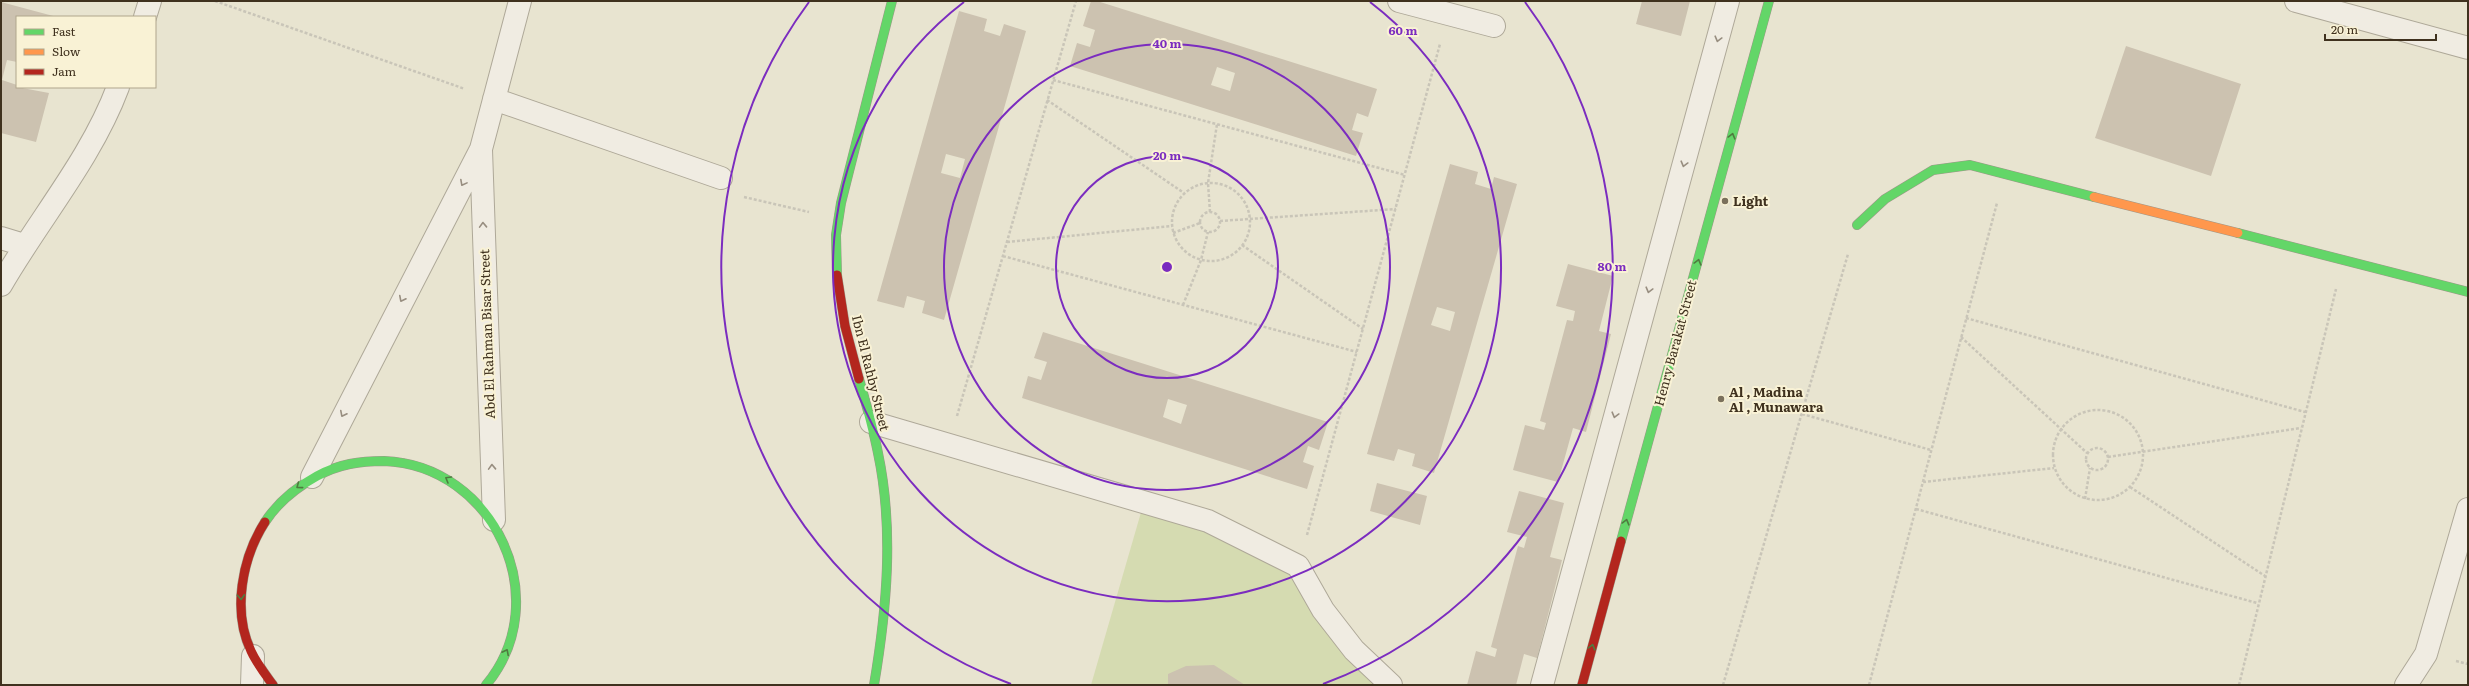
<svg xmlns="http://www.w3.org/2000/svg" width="2469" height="686" font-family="Literata,serif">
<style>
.green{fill:#d5dbb1}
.building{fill:#ccc2b0;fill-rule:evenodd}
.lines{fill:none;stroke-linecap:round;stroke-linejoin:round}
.street-casing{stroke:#aea898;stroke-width:24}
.fast-casing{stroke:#9d9788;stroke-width:10}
.slow-casing{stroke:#9d9788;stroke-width:10}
.jam-casing{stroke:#9d9788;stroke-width:10}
.path{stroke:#c9c5b8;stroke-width:2.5;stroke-dasharray:3 2;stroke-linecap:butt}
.street{stroke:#f0ece2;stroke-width:22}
.fast{stroke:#63d668;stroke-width:9}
.slow{stroke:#ff974d;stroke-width:9}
.jam{stroke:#b3261e;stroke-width:9}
.oneway{stroke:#988e80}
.oneway2{stroke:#4f7b3f}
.ring{fill:none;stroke:#7b2cbf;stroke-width:2}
.poi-dot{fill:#7a705c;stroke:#f9f2d5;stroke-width:1.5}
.labels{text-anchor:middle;stroke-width:4;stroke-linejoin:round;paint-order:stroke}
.poi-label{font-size:13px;font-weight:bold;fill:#3f311e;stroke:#f9f2d5;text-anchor:start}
.street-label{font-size:13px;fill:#3f311e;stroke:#f9f2d5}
.centre{fill:#7b2cbf;stroke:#f9f2d5;stroke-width:2}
.ring-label{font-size:12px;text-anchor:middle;font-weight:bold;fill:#7b2cbf;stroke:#f9f2d5;stroke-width:4;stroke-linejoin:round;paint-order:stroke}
</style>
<rect width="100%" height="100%" fill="#e8e4d0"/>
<path class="green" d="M1144 502 1298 566 1391 685H1091Z"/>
<path class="building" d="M1091 1H1097L1377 89 1368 117 1357 113 1352 130 1363 133 1356 156 1070 66 1077 43 1090 47 1095 30 1083 26ZM1217 67 1235 73 1230 91 1211 85Z
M1642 1H1690L1681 36 1636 24Z
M1 2 57 17H17V62L7 60 2 80 17 85V87L49 93 36 142 1 133Z
M959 11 987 19 984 31 1000 36 1004 24 1026 31 944 320 922 313 925 301 907 296 904 308 877 301ZM946 154 965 159 960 178 941 173Z
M2126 46 2241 84 2211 176 2095 138Z
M1450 164 1478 172 1475 184 1491 189 1494 177 1517 184 1434 473 1412 466 1415 454 1398 449 1394 461 1367 454ZM1437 307 1455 312 1450 331 1431 325Z
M1568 264 1613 276 1599 331 1611 334 1586 432 1573 428 1558 482 1513 470 1525 425 1544 430 1546 423 1540 421 1567 320 1573 321 1575 311 1556 306Z
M1043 332 1328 422 1319 450 1308 446 1303 462 1314 466 1307 489 1022 398 1028 376 1041 380 1047 362 1034 358ZM1168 399 1187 405 1181 424 1163 417Z
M1377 483 1427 496 1420 525 1370 511Z
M1519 491 1564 503 1550 557 1562 560 1537 658 1524 654 1516 685H1467L1476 651 1495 657 1497 649 1491 647 1518 546 1524 548 1527 537 1507 532Z
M1214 665 1245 685H1168V674L1186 666Z"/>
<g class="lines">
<g class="street-casing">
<path id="street" d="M1399 1 1494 26
M2296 1 2468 48
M145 17 150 1
M494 99 721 178
M481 150 494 520
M1 238 24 245
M1 285C39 219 91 159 118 87
M871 422 1208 521 1298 566 1323 610 1354 650 1391 685
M312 477 481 149 520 1
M252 685 253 656
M1542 685 1728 1
M2406 685 2426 654 2468 509"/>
</g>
<g class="fast-casing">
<path id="fast" d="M1857 225 1885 199 1933 170 1970 165 2094 197
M2238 233 2468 292
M837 275 836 235 841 203 892 1
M859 379C866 403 873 428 878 453 894 529 887 608 874 685
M265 522C278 502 297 487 317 476 339 464 360 461 384 461 494 465 557 600 486 685
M1621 541 1769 1"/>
</g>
<g class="slow-casing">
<path id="slow" d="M2094 197 2238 233"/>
</g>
<g class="jam-casing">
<path id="jam" d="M837 275 845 326 859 379
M265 522C242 558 232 611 251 651 257 664 265 674 273 685
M1582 685 1621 541"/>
</g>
<path class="path" d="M215 1 465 89
M1053 80 1405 175
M1047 100 1184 193
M1172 222a39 39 0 1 1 78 0a39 39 0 1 1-78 0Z
M744 197 809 212
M1210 212 1208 183 1217 124
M1200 222a10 10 0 1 1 20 0a10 10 0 1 1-20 0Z
M1220 221 1396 209
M1173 233 1200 223
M1007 242 1172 226
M1242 245 1363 329
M1003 256 1357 352
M1183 305 1201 260 1208 232
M1966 318 2305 412
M1961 337 2087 453
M2053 455a45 45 0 1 1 90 0a45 45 0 1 1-90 0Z
M1802 414 1931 450
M957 416 1076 1
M2086 459a11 11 0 1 1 22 0a11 11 0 1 1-22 0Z
M2108 457 2301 428
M1923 482 2054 468
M2130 487 2265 576
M2085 499 2090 468
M1916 509 2257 603
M1307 535 1440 44
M2456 661 2468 664
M1723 685 1848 254
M1869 685 1997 203
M2239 685 2336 289"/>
<use href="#street" class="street"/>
<use href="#fast" class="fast"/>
<use href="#slow" class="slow"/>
<use href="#jam" class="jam"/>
</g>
<defs><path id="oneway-chevron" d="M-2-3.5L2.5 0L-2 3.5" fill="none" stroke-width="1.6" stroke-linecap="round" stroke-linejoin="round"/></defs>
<g class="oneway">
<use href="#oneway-chevron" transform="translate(1718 39) rotate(105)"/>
<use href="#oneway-chevron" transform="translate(1684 164) rotate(105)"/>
<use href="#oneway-chevron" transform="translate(463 183) rotate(118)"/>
<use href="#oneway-chevron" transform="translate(483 225) rotate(-92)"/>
<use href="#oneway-chevron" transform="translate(1649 290) rotate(105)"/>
<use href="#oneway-chevron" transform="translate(402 299) rotate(117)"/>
<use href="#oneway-chevron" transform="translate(343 414) rotate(117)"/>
<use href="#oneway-chevron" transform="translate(1615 415) rotate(105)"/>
<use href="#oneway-chevron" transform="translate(492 467) rotate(-92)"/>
</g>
<g class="oneway2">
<use href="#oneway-chevron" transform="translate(1732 136) rotate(-75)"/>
<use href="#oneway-chevron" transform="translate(1698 262) rotate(-75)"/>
<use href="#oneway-chevron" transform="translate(448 479) rotate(-150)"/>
<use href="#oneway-chevron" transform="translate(299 486) rotate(143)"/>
<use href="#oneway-chevron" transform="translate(1626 522) rotate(-75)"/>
<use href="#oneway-chevron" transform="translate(241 597) rotate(87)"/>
<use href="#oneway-chevron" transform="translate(1592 647) rotate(-75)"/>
<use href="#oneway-chevron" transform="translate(506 652) rotate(-63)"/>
</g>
<g class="ring">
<circle cx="1167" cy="267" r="111"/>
<circle cx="1167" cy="267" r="223"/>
<path d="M1370 2A334 334 0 1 1 964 2"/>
<path d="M1011 684A445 445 0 0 1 809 2M1525 2A445 445 0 0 1 1323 684"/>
</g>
<g class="poi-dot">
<circle cx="1725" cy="201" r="4"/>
<circle cx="1721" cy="399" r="4"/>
</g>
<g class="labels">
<g class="poi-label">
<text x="1733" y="206">Light</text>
<text x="1729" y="397">Al , Madina<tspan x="1729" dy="15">Al , Munawara</tspan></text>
</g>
<g class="street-label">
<text transform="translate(487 334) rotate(-92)" y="5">Abd El Rahman Bisar Street</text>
<text transform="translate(1675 343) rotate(-75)" y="5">Henry Barakat Street</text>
<text transform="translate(871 373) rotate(76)" y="5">Ibn El Rahby Street</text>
</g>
</g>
<circle cx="1167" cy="267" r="6" class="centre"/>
<g class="ring-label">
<text x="1403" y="35">60 m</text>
<text x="1167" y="48">40 m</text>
<text x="1167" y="160">20 m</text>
<text x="1612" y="271">80 m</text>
</g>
<rect width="2469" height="686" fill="none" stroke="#3f311e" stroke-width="4"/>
<rect x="16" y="16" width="140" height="72" fill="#f9f2d5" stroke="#afa58c"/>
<rect x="24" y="29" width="20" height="6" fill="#63d668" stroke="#afa58c"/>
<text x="52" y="36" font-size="12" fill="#3f311e">Fast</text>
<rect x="24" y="49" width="20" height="6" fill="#ff974d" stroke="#afa58c"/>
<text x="52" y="56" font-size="12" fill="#3f311e">Slow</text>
<rect x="24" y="69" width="20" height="6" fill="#b3261e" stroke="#afa58c"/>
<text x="52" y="76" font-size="12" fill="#3f311e">Jam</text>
<path d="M2325 34v6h111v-6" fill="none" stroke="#3f311e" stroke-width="2"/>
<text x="2331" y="34" font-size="12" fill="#3f311e" stroke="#f9f2d5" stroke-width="3" paint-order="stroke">20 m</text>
</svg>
